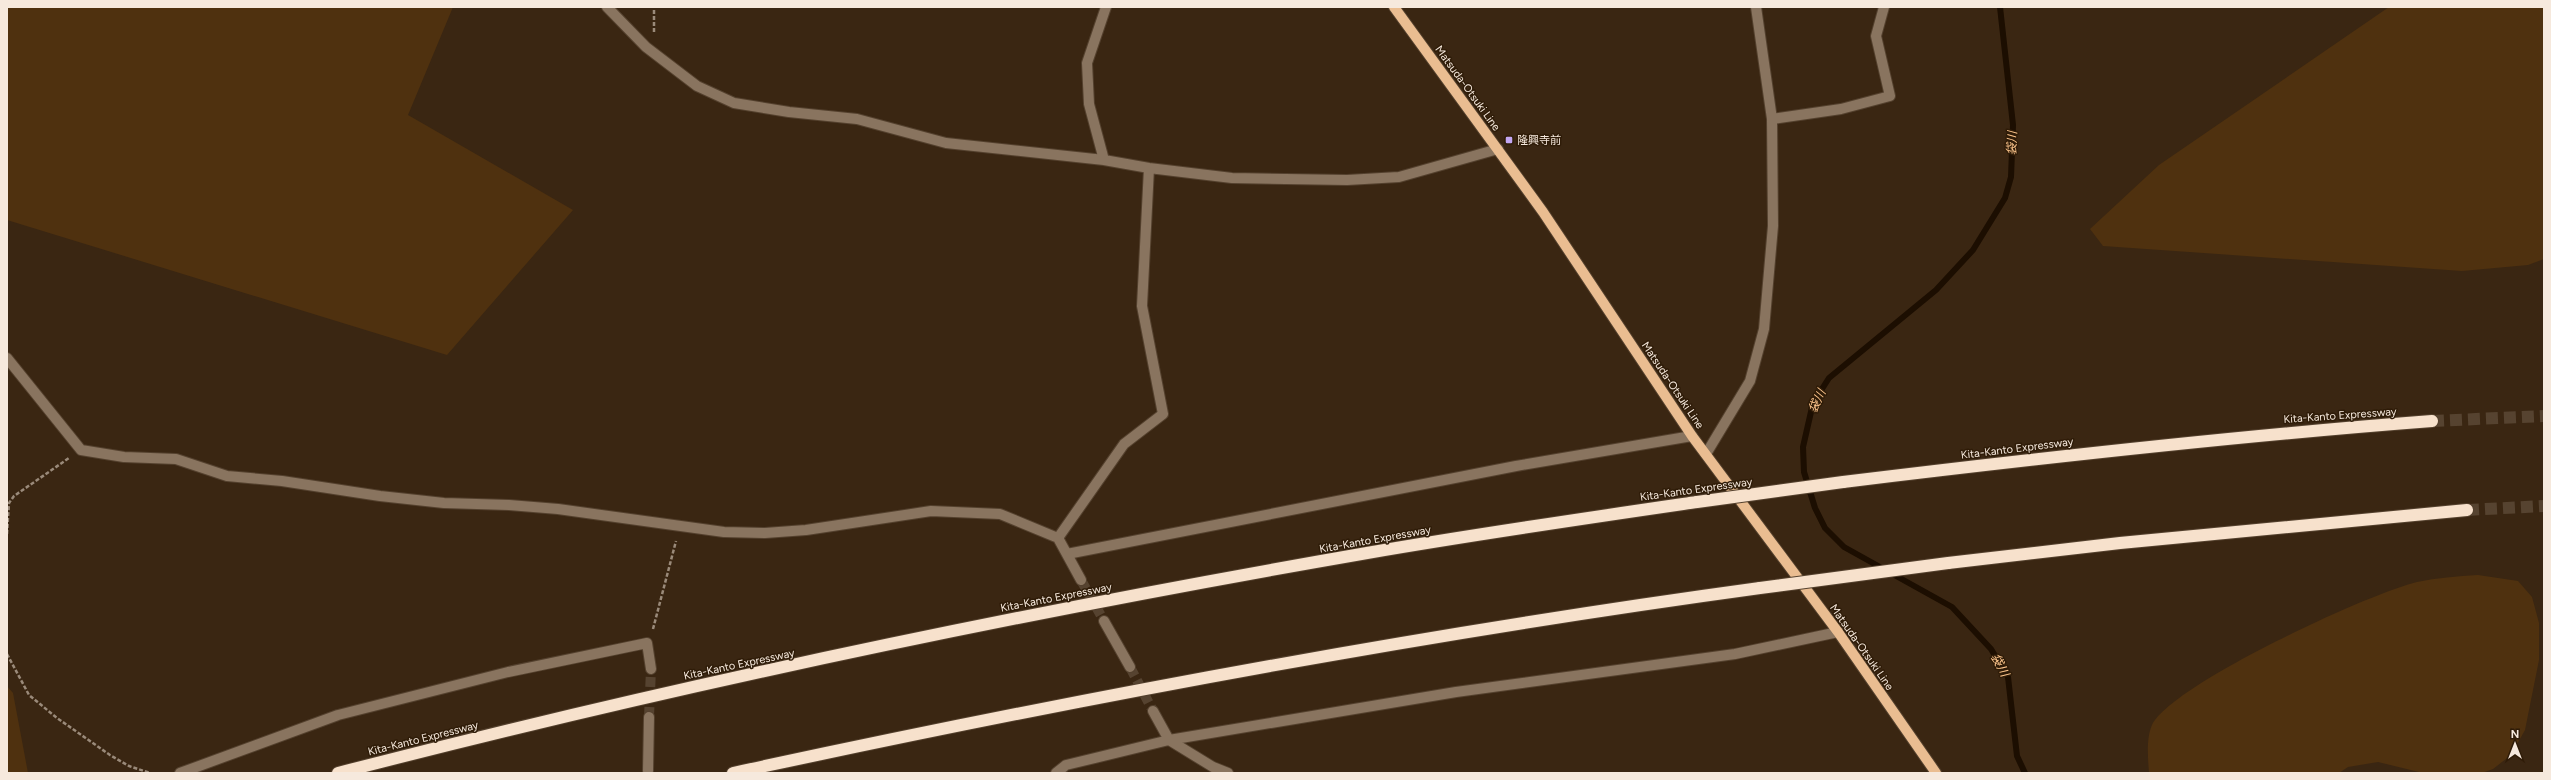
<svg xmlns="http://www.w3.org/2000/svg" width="2551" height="780" font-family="Figtree,'Noto Sans JP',sans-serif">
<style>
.green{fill:#4f310f}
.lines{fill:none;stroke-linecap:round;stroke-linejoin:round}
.stream{stroke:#1c0e01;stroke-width:6}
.minor-tunnel{stroke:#564330;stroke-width:10;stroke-dasharray:10 5;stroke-linecap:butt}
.highway-tunnel{stroke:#564330;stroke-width:12;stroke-dasharray:12 6;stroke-linecap:butt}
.minor-casing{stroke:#54412e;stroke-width:12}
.major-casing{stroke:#54412e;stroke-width:12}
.highway-casing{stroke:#54412e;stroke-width:14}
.path{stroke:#9a8a7a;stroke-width:2.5;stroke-dasharray:4 2;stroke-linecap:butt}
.minor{stroke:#89745f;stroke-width:10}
.major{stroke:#eabd91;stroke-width:10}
.highway{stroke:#f7e1cc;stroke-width:12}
.highway-bridge-casing{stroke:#54412e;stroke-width:14;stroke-linecap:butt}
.highway-bridge{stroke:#f7e1cc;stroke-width:12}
.poi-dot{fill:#c3a7f2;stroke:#2f1c08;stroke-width:1.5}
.labels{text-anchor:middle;stroke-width:3;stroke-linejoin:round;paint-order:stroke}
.street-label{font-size:11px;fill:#f6e9dd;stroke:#2f1c08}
.poi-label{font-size:11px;fill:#f6e9dd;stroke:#2f1c08;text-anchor:start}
.water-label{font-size:12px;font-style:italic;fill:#fec68d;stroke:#2f1c08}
</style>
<rect width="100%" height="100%" fill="#3a2612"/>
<path class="green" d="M7 7H453L408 115 573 210 447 355 7 220Z
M2389 7H2544V259L2528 265 2462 271 2103 246 2090 229 2159 165Z
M2478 575 2518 581 2532 597 2539 623V660L2525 730 2511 755 2493 769 2482 773H2423L2378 762 2348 767 2339 773H2149C2148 759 2146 738 2152 725 2172 684 2370 593 2417 582 2437 578 2457 576 2478 575Z
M7 686 13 693 28 773H7Z"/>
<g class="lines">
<path class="stream" d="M2000 7 2013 125 2011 177 2005 198 1973 250 1936 290 1829 378 1813 403 1803 447 1804 472 1815 508 1825 528 1844 547 1952 607 1991 649 2008 677 2017 756 2025 773"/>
<path class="minor-tunnel" d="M1081 580 1104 621
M1130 667 1153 711
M649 717 651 669"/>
<path class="highway-tunnel" d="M2432 421 2544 416
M2467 510 2544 506"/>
<g class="minor-casing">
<path id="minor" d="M607 7 646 47 697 86 734 103 789 112 857 119 946 143 1104 160 1149 168 1232 178 1347 180 1399 177 1498 149
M1772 119 1841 109 1890 96 1876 36 1884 7
M1104 160 1089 104 1087 63 1106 7
M7 358 81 450 124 457 176 459 227 476 282 481 380 496 444 503 509 505 558 509 724 532 765 533 806 530 931 511 1000 514 1058 538 1081 580
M1706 454 1750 381 1764 329 1773 226 1772 119 1756 7
M1058 538 1124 444 1163 414 1142 306 1149 168
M1067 554 1516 466 1692 436
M1104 621 1130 667
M1153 711 1169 740 1213 767 1228 773
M648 771 649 717
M180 773 338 715 508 672 647 643 651 669
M1056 773 1066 765 1169 740 1456 692 1735 654 1838 632"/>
</g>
<g class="major-casing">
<path id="major" d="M1394 7 1543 212 1692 436 1838 632 1936 773"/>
</g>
<g class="highway-casing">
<path id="highway" d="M1843 482C2039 458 2235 436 2432 421
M1948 563 2120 543 2467 510
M338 773C677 685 1021 613 1367 553 1476 534 1587 518 1697 502
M733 773C1074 699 1415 635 1760 588"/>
</g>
<path class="path" d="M654 32V7
M7 534 9 503 14 496 69 458
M653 629 676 541
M7 654 29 695 57 718 110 755 129 766 150 773"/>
<use href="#minor" class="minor"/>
<use href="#major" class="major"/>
<use href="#highway" class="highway"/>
<g class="highway-bridge-casing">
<path id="highway-bridge" d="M1697 502 1843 482
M1760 588 1948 563"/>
</g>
<use href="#highway-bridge" class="highway-bridge"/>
</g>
<rect class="poi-dot" x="1505" y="136" width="8" height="8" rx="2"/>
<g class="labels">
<g class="street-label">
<text transform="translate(1468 88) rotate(54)" y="4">Matsuda-Otsuki Line</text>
<text transform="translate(1673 385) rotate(56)" y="4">Matsuda-Otsuki Line</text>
<text transform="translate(2340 415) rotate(-4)" y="4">Kita-Kanto Expressway</text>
<text transform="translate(2017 448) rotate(-7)" y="4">Kita-Kanto Expressway</text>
<text transform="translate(1696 489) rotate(-8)" y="4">Kita-Kanto Expressway</text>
<text transform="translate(1375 539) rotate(-10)" y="4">Kita-Kanto Expressway</text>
<text transform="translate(1056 597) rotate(-11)" y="4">Kita-Kanto Expressway</text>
<text transform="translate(1862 647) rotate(55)" y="4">Matsuda-Otsuki Line</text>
<text transform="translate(739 664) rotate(-12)" y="4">Kita-Kanto Expressway</text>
<text transform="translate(423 738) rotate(-14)" y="4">Kita-Kanto Expressway</text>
</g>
<g class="poi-label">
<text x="1517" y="144">隆興寺前</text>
</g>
<g class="water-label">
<text transform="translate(2012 143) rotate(-88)" y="4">袋川</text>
<text transform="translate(1817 401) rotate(-65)" y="4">袋川</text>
<text transform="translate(2000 665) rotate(62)" y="4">袋川</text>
</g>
</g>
<rect width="2551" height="780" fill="none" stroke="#f6e9dd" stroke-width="16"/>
<g transform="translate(2515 744)" stroke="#2f1c08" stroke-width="3" paint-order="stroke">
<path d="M0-3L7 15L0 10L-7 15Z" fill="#f6e9dd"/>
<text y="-6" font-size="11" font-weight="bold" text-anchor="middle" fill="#f6e9dd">N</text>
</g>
</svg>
